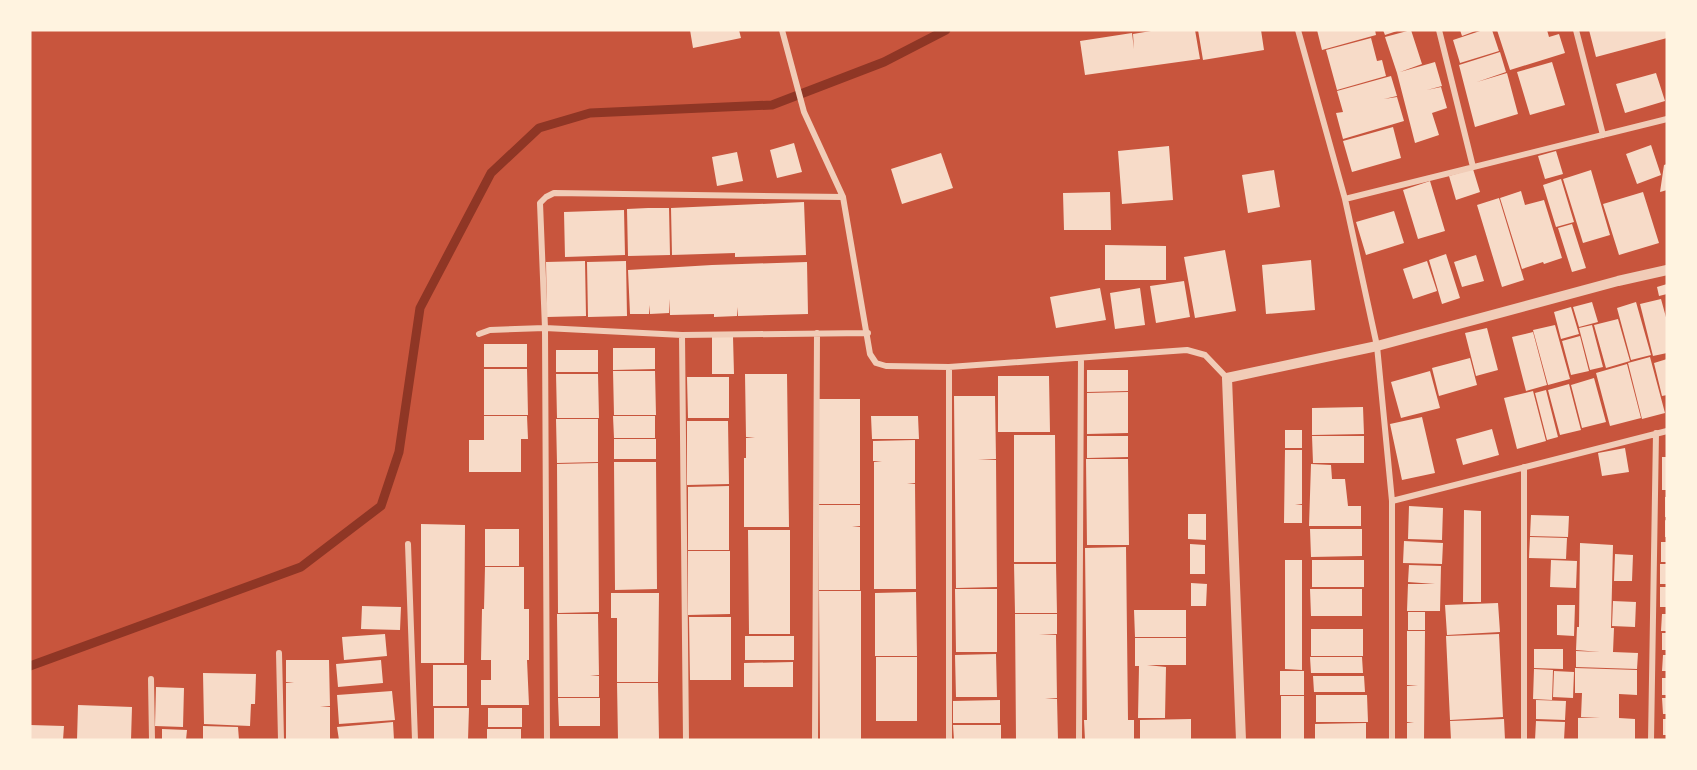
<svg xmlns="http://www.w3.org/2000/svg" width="1697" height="770" font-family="Raleway,sans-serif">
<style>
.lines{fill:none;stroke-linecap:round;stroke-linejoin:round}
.stream{stroke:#8f3625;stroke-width:9}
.building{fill:#f7dbc8}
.minor{stroke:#f1ccb7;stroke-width:6}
.tertiary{stroke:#f1ccb7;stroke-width:10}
</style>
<rect width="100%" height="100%" fill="#c8553d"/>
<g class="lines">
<path class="stream" d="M30 666 301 567 381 506 399 452 420 308 491 173 539 128 590 113 772 105 884 62 946 30"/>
</g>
<path class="building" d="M690 30H739L741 38 693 48Z
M1157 30H1195L1200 59 1085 75 1080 41 1132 33 1134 49 1133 34Z
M1198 30H1261L1264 50 1203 60Z
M1317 30H1375L1376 35 1322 50Z
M1383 30H1400L1385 35Z
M1411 30 1422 64 1400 72 1435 62 1442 86 1427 90 1441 87 1447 108 1432 113 1439 135 1415 143 1397 73 1385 37Z
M1460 30H1478L1462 36Z
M1483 30H1492L1499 51 1460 63 1453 40Z
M1497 30H1547L1549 37 1559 34 1565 53 1510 70Z
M1589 30H1667V38L1596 57Z
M1371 38 1377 61 1382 60 1386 76 1337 90 1326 50Z
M1500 52 1506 72 1477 82 1507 73 1518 114 1475 127 1459 65Z
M1552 62 1565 105 1530 115 1517 72Z
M1656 73 1665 101 1625 113 1616 84Z
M1391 76 1397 96 1384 99 1397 97 1404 121 1343 139 1336 113 1343 112 1337 91Z
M1393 127 1401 158 1352 172 1343 141Z
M794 143 802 172 777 178 770 150Z
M1651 145 1661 175 1637 184 1626 154Z
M1169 146 1173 200 1122 204 1118 151Z
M1556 151 1563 174 1545 179 1538 156Z
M737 152 743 181 717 186 712 157Z
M941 153 953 188 902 204 891 169Z
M1667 164V190L1660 192 1664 165Z
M1473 169 1480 192 1456 200 1449 176Z
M1274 170 1280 207 1248 213 1242 175Z
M1591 170 1610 235 1583 243 1563 179Z
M1561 179 1574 222 1556 227 1543 185Z
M1430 181 1445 231 1418 239 1403 190Z
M1521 191 1525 205 1544 200 1562 258 1544 264 1543 262 1522 269 1500 198Z
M1110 192 1111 230H1064L1063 193Z
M1643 192 1659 243 1619 255 1603 204Z
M1499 198 1524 280 1502 287 1477 205Z
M804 202 806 255 735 257V253L672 255 671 208Z
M648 208H669L670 255 628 256 627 209Z
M624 210 625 255 565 257 564 212Z
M1394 211 1404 243 1366 255 1356 222Z
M1572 224 1586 268 1572 272 1558 228Z
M1105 245 1166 246V280H1105Z
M1225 250 1236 311 1195 318 1184 257Z
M1446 254 1460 298 1442 304 1429 260Z
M1476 255 1484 281 1462 287 1454 262Z
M1311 260 1315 310 1266 314 1262 265Z
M585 261 586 316 547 317 546 262Z
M626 261 627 316 588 317 587 262Z
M1427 261 1437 291 1413 299 1403 269Z
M807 262 808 314 738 316 737 307V316L714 317V314L670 315 669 299V313L650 314 649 305V314H630L628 270 712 265Z
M1184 281 1190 317 1156 323 1150 286Z
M1667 284V294L1659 296 1657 287Z
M1100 288 1106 320 1056 328 1050 297Z
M1140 288 1145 325 1115 329 1110 293Z
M1661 299 1667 321V353L1653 356 1640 304Z
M1592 302 1598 322 1579 327 1573 307Z
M1636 302 1651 355 1631 360 1617 308Z
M1571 307 1579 334 1561 339 1554 312Z
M1618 319 1630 361 1606 368 1594 325Z
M1555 325 1570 379 1548 385 1533 330Z
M1592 325 1603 367 1590 370 1579 328Z
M1487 328 1498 370 1476 376 1465 333Z
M1533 332 1547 385 1526 391 1512 337Z
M1580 336 1589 371 1571 375 1562 341Z
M712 337H733L734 374H712Z
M484 344H527V367H484Z
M613 348H655V369L613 370Z
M556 350H598V372H556Z
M1650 357 1665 413 1642 419 1628 363Z
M1470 358 1477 385 1439 396 1432 368Z
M1667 359V395L1662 396 1654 363Z
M1627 364 1641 418 1610 426 1596 373Z
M484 369H527L528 415H484Z
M1087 370H1128V391L1087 392Z
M613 371H655L656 415H614Z
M1430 371 1440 408 1401 418 1391 382Z
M556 374H598L599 418H557Z
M745 374H787L789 527H744V458H746V438H755L746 437Z
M998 376H1049L1050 432H998Z
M687 377H729V418H688Z
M1594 378 1606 422 1582 428 1571 385Z
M1569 384 1581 430 1560 435 1548 390Z
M1546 390 1558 437 1547 440 1535 393Z
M1533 391 1546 441 1517 449 1504 398Z
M1128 392V433L1087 434V393Z
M954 396H995L996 459 978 460H996L997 587 956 588Z
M819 399H860V504H818Z
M1363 407 1364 434 1312 435V408Z
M484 416H527L528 439H521V472H469V440H484Z
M613 416H655V438H614Z
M871 416H918L919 439H872Z
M1422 417 1435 473 1402 480 1390 424Z
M556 419H598V462L557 463Z
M687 421H728L729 484 687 485Z
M1492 429 1499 455 1463 465 1456 439Z
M1285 430H1302V448H1285Z
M1014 435H1055L1056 562H1014Z
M1087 436H1128V457L1087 458Z
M1312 436H1364V463H1313Z
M614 439H656V459H614Z
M915 440V483L907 484H915L916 589H874V462L882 461H873V441Z
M1625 448 1629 472 1602 476 1598 453Z
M1285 450H1302V504H1295L1302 505V523H1284Z
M1662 457H1667V490H1662Z
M1086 459H1128L1129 545H1087Z
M614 462H656L657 589 615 590Z
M598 463 599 612 558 613 557 464Z
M1311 464 1331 465 1332 479H1345L1348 506H1361V526H1309Z
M729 486V550H688V487Z
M1665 497H1667V517H1665Z
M819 505H860V526L852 527H860V590H819Z
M1409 506 1443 508 1442 540 1408 539Z
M1464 510 1481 511V602H1463Z
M1188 514H1206V540L1188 539Z
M1531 515 1569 516 1568 537 1530 536Z
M1665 520 1667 521V537H1665Z
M421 524 465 525 464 663H421Z
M485 529H519V566H485Z
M1310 529H1362V556L1311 557Z
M748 530H790V634H749Z
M1530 537 1567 538 1566 559 1529 558Z
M1404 541 1443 543 1442 564 1403 563Z
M1661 542H1667V562H1661Z
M1580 543 1613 545 1611 628H1614L1613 652 1638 653 1637 669 1576 667V651L1600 652 1576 650 1577 627H1579Z
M1190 544 1205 545V574H1190Z
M1126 547 1128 720H1134V740H1085L1084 720H1087L1085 548Z
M688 551H730V614L688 615Z
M1615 554 1633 555 1632 581H1614Z
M1285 560H1302V670L1285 669Z
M1312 560H1364V587H1312Z
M1551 560 1577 561 1576 588 1550 587Z
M1014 564H1056L1057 613H1015Z
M1660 564H1667V584H1660Z
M1409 565 1441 566 1440 611H1407L1408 584H1435L1408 582Z
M485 567H524V609H529V660H527L529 705H481V680H491V660H481L482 609H484Z
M1191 583 1207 584 1206 606H1191Z
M1660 587H1667V607H1660Z
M955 589H997V652H956Z
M1310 589H1362V616H1311Z
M819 591H861V740H820Z
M916 592 917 656H875V593Z
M611 593H659L658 682H617V618H611Z
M1613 601 1636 602 1635 627 1612 626Z
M1498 603 1500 632 1447 635 1445 605Z
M1557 605H1575L1574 636 1557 635Z
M362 606 401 607 400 630 361 629Z
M1134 610H1186V637H1135Z
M1408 612H1425V630H1408Z
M557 614H598L599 675 590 676H599V697H558Z
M1015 614H1057V634L1039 635H1056L1057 698 1045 699H1057L1058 740H1016Z
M1662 614H1667V631H1661Z
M689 617H731V680H690Z
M1311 629H1363V656H1311Z
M1407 631H1425L1424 740H1407V723L1414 722H1407V686L1418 685H1407Z
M1662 633H1667V650H1662Z
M385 634 387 656 344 660 342 637Z
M1499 634 1503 717 1450 720 1446 636Z
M745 636H794V660H745Z
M1135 638H1186V665H1147L1166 667 1165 718H1138L1139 666H1135Z
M1534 649H1563V669L1534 668Z
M996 654 997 697H956L955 655Z
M1663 655H1667V671H1662Z
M876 657H917V721H876Z
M1310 657H1362L1363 673H1311Z
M286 660H329L330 706 320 707H330V740H286V683L294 682H286Z
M381 660 383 683 338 687 336 664Z
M793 662V687H744V663Z
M433 665H467V706H433Z
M1575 668 1637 670V695L1619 694V718L1635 719V740H1578V718L1600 717H1581L1582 693H1575Z
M1534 669 1553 670 1552 700 1533 699Z
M1280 671H1304V695H1280Z
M1554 671 1574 672 1573 698 1553 697Z
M203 673 256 674 255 704H251L250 726 204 724Z
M1313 676H1364L1365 692H1314Z
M1662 678H1667V695H1662Z
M617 683H658L659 740H618Z
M156 687 184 688 183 727 155 726Z
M392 691 395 720 339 724 337 695Z
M1316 695H1367L1368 722H1316Z
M1281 696H1304V740H1281Z
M558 698H600V726H559Z
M1662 698H1667V714H1663Z
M1000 700V723H953V701Z
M1536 700 1566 701 1565 720 1536 719Z
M78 705 132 707 131 740H77Z
M434 708H469L468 740H434Z
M488 708H522V727H488Z
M1191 719V740H1140V720Z
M1504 719 1505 740H1451L1450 721Z
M1663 719H1667V735H1663Z
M1536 721 1565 722 1564 740H1535Z
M393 722 394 740H339L337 727Z
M1366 723V740H1315V724Z
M30 725 64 726 63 740H30Z
M953 725H1001V740H954Z
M203 726 238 727 239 740H203Z
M162 729 187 730 186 740H162Z
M487 729H521V740H487Z"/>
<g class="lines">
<path class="minor" d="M782 30 804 112 843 197 870 354 876 363 886 366 949 367 1187 350 1205 355 1227 378
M1298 30 1345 199 1377 346 1392 501V740
M1439 30 1473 167
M1576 30 1603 135
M1345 199 1667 119
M479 334 490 330 545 328 682 335 868 333
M682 335 686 740
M1392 501 1667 431
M408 544 415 740
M279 653 281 740
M151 679 152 740
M547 740 545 328 540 203 546 197 554 193 843 197
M815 740 817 333
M949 740V367
M1079 740 1081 358
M1524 740V467
M1651 740 1656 433"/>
<path class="tertiary" d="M1241 740 1227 378 1377 346 1618 281 1667 270"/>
</g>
<rect width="1697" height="770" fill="none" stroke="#fff3e0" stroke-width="63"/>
</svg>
